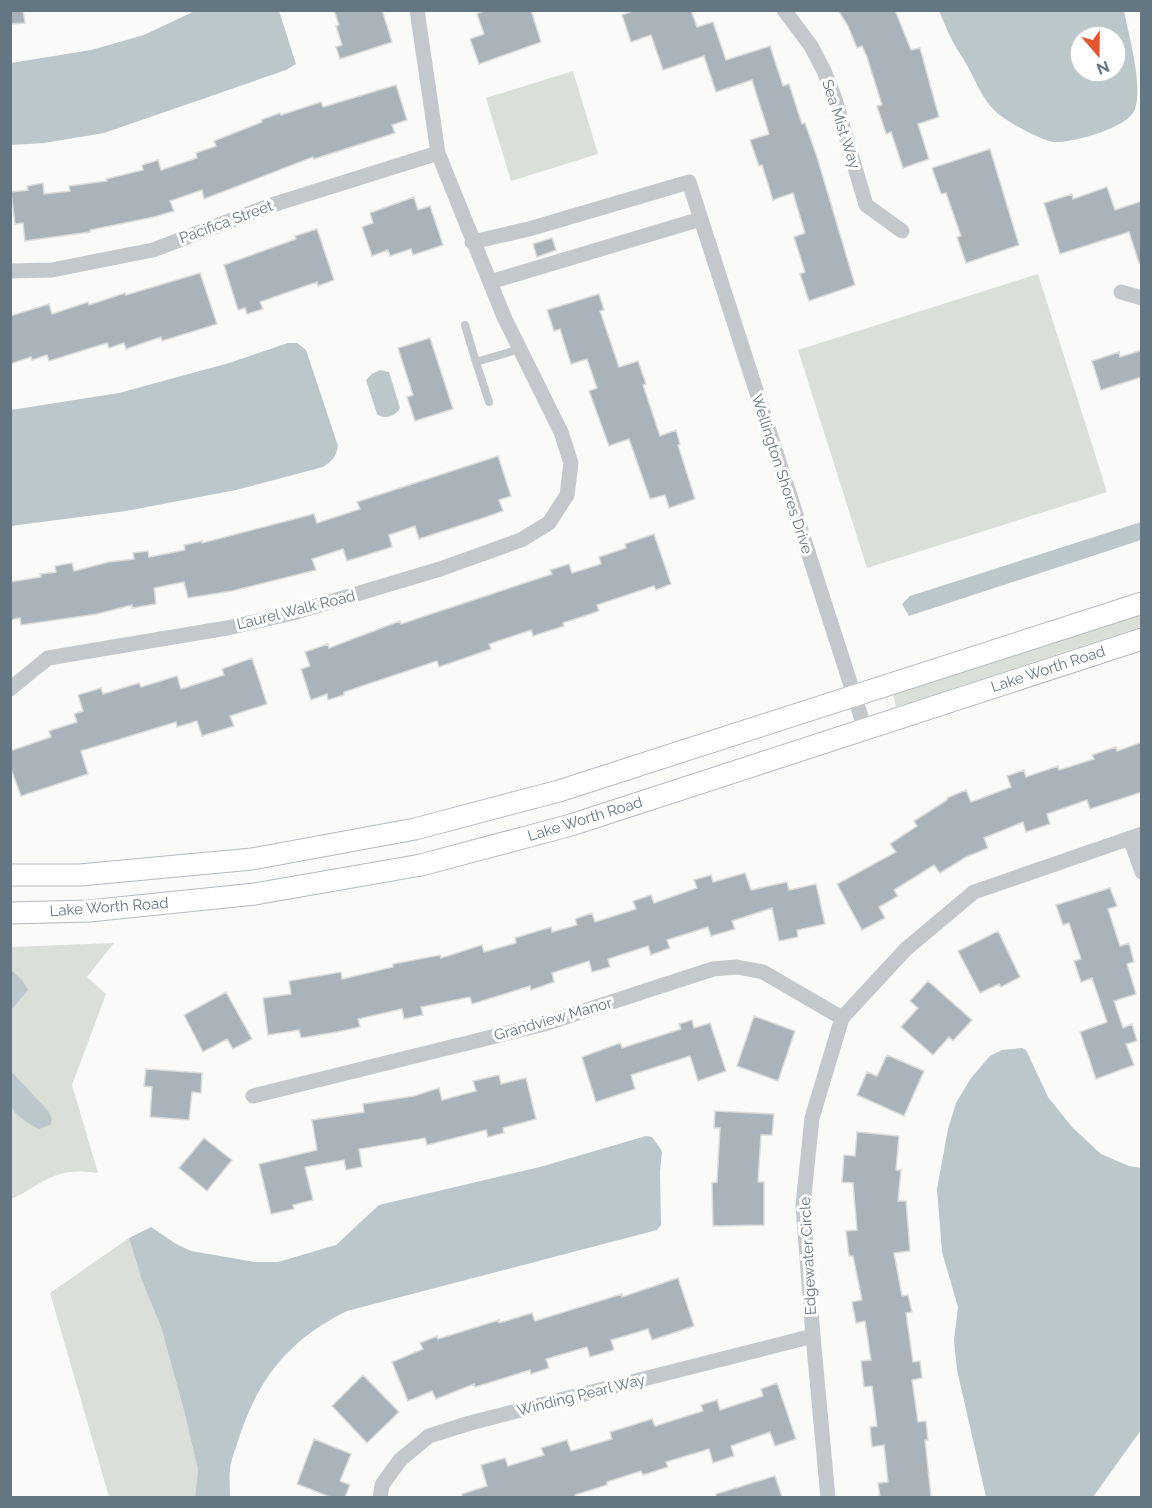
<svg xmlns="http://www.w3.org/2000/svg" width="1152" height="1508" font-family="Raleway,sans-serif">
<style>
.green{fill:#dadfd7}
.water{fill:#bbc7cb;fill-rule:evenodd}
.building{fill:#aab3b9;stroke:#dcdcda;stroke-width:1.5}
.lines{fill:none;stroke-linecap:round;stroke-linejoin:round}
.secondary-casing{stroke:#b3babf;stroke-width:23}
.lane{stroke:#c3c8cc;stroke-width:8}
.street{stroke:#c3c8cc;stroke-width:15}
.secondary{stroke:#fff;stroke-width:21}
.labels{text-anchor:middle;stroke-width:6;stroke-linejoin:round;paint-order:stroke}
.street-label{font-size:15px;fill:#657683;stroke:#fff}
</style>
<rect width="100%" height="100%" fill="#fafaf8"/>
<path class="green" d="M573 71 598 154 511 181 486 98Z
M1038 274 1107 492 867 568 798 350Z
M1141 614V627L896 707 893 694Z
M114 943 87 977 106 994 72 1085 98 1173C83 1171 69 1170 54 1176 39 1182 26 1193 11 1199V947Z
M129 1238 142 1281 161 1327 184 1411 198 1470 195 1497H109L50 1293Z"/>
<path class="water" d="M197 10 279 11 296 64 286 70 104 133 44 143 11 145V63L91 50 144 35Z
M939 11H1124C1129 37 1143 84 1135 109 1129 128 1072 143 1054 142 1041 141 1002 119 994 110 983 99 977 84 970 71 966 62 959 53 954 44 948 33 944 22 939 11ZM1080 36H1116V72H1080Z
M288 343H297L306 350 338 446C336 457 332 461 323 467L236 490 126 511 11 526V410L119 393 229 363Z
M380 370 389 372 400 408C396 416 384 420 377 414L366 380 372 374Z
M1141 522V540L909 616 902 604 910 596Z
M11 970 22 980 28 990 11 1010Z
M1022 1048 1026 1050 1048 1097 1072 1127 1101 1154 1129 1166 1141 1168V1430L1093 1497H986L957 1370 954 1340 958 1307 942 1252 937 1189 948 1129 956 1103 971 1078 990 1056 1002 1050Z
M10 1070 49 1112 52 1120 50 1125 39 1129C5 1111 10 1106 10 1070Z
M646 1136 652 1137 662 1151 660 1172 661 1225 657 1230 347 1311C291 1338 258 1378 239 1438 236 1448 231 1459 230 1469 229 1479 230 1488 230 1497H195L198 1470 184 1411 161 1327 142 1281 129 1238 151 1227 176 1244 191 1251 255 1262H278L336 1245 379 1205 540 1167Z"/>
<path class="building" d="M10 10H23L25 23 10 24Z
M334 10H382L392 42 340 59 336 47 342 45 336 26 339 25Z
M486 10H531L541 42 479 64 470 39 484 34 477 14Z
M635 10H691L697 27 713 22 726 60 770 46 783 86 789 84 802 124 805 123 817 157 855 285 809 301 800 274 805 272 794 237 805 233 793 193 773 200 762 165 759 166 750 140 769 134 752 80 716 92 704 56 663 70 651 35 631 42 622 15Z
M838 10H895L911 50 920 48 939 117 918 124 929 159 903 168 891 132 886 134 877 106 882 105 867 57 862 46 857 48 848 26Z
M396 85 407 120 392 125 395 133 314 159 313 157 204 199 202 190 170 201 174 211 154 217 90 230V232L25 241 23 223 15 224 11 192 28 190 27 186 43 183 44 194 70 191 69 186 107 181 106 179 143 170 142 165 158 160 161 170 197 158 196 153 216 146 214 141 262 122 261 120 280 113 281 115 321 102 323 107Z
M990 149 1019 245 966 263 957 237 961 236 946 193 941 194 932 168Z
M1107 187 1115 210 1142 201V262L1139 263 1129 232 1060 254 1044 203 1072 194 1073 199Z
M414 197 418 210 430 206 443 245 413 255 411 249 390 256 388 250 372 256 362 227 373 223 370 213Z
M317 229 334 280 318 286 317 282 260 302 263 309 247 314 245 308 238 310 224 265 296 239 295 236Z
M552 238 556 250 537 257 533 244Z
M200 273 217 324 162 341 161 337 126 349 124 343 109 348 107 343 49 361 47 355 32 360 31 357 10 364V316L49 304 52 314 88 302 89 305 125 293 126 295Z
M599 294 604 310 600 311 619 367 638 361 646 384 643 385 660 436 676 430 680 444 678 445 695 499 669 508 665 495 650 499 629 439 609 446 589 391 597 388 587 359 571 364 560 329 554 331 547 310Z
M430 338 453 409 415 421 407 397 413 395 398 348Z
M1142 350V377L1101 390 1092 361 1119 352 1120 357Z
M498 456 511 496 499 500 503 511 483 518 419 539 415 526 389 535 392 547 347 561 343 549 312 559 316 570 232 591 188 598 184 582 154 588 156 604 132 608V605L97 614 21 625 20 618 10 620V582L41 577 40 574 56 572 55 566 72 563 74 571 109 562 134 559 133 553 148 551 149 557 185 550 184 545 202 541V543L314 514 317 523 360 509 357 502Z
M654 534 671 584 656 590 654 586 597 605 599 611 563 623 564 626 533 636 531 630 489 644 491 649 439 667 437 661 344 692V695L328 700 327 694 311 700 301 669 310 666 305 652 328 644 329 648 400 621 401 624 552 574 550 570 569 564 572 573 601 564 599 557 626 548 625 544Z
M252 658 267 704 230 716 234 726 202 736 197 721 177 727 176 722 81 751 88 774 21 796 10 766V751L51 737 49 731 77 722 74 714 83 711 78 695 101 688 103 694 139 683 141 687 177 676 181 689 224 675 222 669Z
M1142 742V792L1090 809 1087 800 1047 814 1050 824 1026 832 1023 822 984 838 988 848 966 857 940 873 934 865 894 890 898 896 879 907 885 918 862 930 837 884 896 852 890 844 917 826 914 821 947 800V798L966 790 971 802 1011 787 1007 776 1024 770 1026 777 1058 766 1059 770 1094 759 1092 755 1116 747 1117 751Z
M745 873 751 890 787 882 789 890 816 884 825 924 797 930 798 937 779 941 772 908 732 921 735 929 711 936 708 927 667 940 670 948 651 955 648 946 608 959 610 967 592 972 589 961 552 973 554 982 531 990 530 986 472 1004 470 997 421 1007 423 1015 404 1019 402 1009 358 1019 360 1027 337 1032 301 1038 299 1030 268 1035 263 998 291 994 289 981 341 972 342 979 393 967V964L440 955 441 958 482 945 484 952 516 943 515 938 551 927 552 932 577 925 575 919 592 913 595 922 636 909 633 901 651 895 654 903 697 888 694 880 711 875 713 882Z
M1110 888 1117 906 1108 909 1120 946 1129 943 1134 962 1127 964 1136 994 1114 1001 1123 1028 1132 1024 1137 1041 1126 1044 1134 1065 1096 1079 1080 1032 1107 1022 1092 978 1081 982 1074 961 1081 959 1069 923 1063 925 1056 905Z
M998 931 1020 977 1001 987 999 984 980 993 958 951Z
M928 981 972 1020 953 1041 949 1037 933 1055 901 1027 918 1008 910 1001Z
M226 992 252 1039 233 1049 227 1039 203 1052 184 1015Z
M754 1016 795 1031 778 1081 737 1066Z
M692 1020 694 1028 710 1023 726 1071 698 1081 690 1056 631 1075 635 1089 596 1102 582 1057 620 1043 622 1048 681 1029 679 1024Z
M887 1055 924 1071 904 1116 857 1095 867 1072 877 1076Z
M146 1069 202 1073 201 1093 192 1092 189 1120 150 1117 152 1087 144 1086Z
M499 1075 501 1084 526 1078 536 1119 503 1128 504 1133 488 1137 486 1130 427 1145 425 1138 359 1149 362 1167 346 1170 344 1160 305 1167 313 1200 293 1205 294 1209 271 1214 259 1164 317 1150 312 1120 364 1112 363 1104 414 1096 439 1088 442 1100 476 1091 473 1081Z
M715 1111 774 1114 772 1135H761L758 1182H764V1225L713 1226 712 1183 717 1182 720 1128H714Z
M857 1132 899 1136 896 1170H901L898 1201H906L910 1251 894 1253 902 1296 908 1295 912 1312 906 1313 913 1362 920 1361 922 1378 912 1380 918 1422 926 1421 928 1440H925L931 1497H880L878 1483 888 1482 884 1445 872 1447 870 1427 877 1426 872 1386 864 1387 861 1361 871 1360 865 1321 856 1323 852 1302 862 1300 853 1256H849L846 1231 857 1230 853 1183 842 1182 844 1155 855 1156Z
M204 1138 232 1160 207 1191 179 1168Z
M678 1278 694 1326 652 1340 648 1329 611 1340 614 1350 590 1357 587 1347 546 1359 549 1368 531 1374 530 1370 475 1387 474 1384 436 1399 432 1391 408 1401 392 1362 423 1349 420 1343 437 1336 438 1339 499 1320V1323L532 1313 535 1321 622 1294V1297Z
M363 1375 399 1412 367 1443 332 1406Z
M777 1383 796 1439 775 1446 770 1432 731 1446 734 1456 713 1463 709 1449 666 1462 668 1467 643 1475 641 1471 607 1482V1485L575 1495 576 1497H462V1494L487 1486 481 1465 505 1458 508 1466 544 1455 541 1448 567 1440 571 1451 612 1439 610 1432 652 1419 655 1426 703 1411 701 1405 717 1400 720 1410 763 1396 761 1389Z
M314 1439 351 1454 340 1481 350 1485 345 1497H330L297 1484Z
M775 1476 782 1497H716V1494Z"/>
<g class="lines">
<g class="secondary-casing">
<path id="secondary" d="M10 875H80L252 859 415 829 559 791 1142 603
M10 913 89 911 255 894 421 865 571 825 1142 639"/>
</g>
<path class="lane" d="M465 325 476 362
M489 402 476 362 520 349"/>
<path class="street" d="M784 10 811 46 824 71 835 99 866 205 902 231
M472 242 529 229 689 182 865 729
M10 271 52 270 153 250 272 205 438 153
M490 282 701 219
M1121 292 1142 298
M10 689 48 658 227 628 293 613 440 569 521 540 549 523 567 495 571 463 561 432 504 317 438 153 417 10
M1130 838 1142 872
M253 1096 544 1024 713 969 737 967 763 972 842 1018
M380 1498 382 1485 400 1460 429 1436 470 1423 813 1336
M828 1498 813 1336 803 1205 812 1118 842 1018 906 949 974 892 1142 834"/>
<use href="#secondary" class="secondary"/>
</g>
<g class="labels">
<g class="street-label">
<text transform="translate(841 124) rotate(72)" y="5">Sea Mist Way</text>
<text transform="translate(226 222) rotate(-20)" y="5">Pacifica Street</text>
<text transform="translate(782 474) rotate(72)" y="5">Wellington Shores Drive</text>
<text transform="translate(296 610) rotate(-14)" y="5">Laurel Walk Road</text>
<text transform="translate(1048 669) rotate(-18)" y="5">Lake Worth Road</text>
<text transform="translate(585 819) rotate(-17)" y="5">Lake Worth Road</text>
<text transform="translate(109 907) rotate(-4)" y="5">Lake Worth Road</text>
<text transform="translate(553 1019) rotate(-16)" y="5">Grandview Manor</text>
<text transform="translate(808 1256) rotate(-93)" y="5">Edgewater Circle</text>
<text transform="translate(581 1395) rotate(-14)" y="5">Winding Pearl Way</text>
</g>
</g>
<rect width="1152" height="1508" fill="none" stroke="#657683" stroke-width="24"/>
<g transform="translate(1098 54) rotate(160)"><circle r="28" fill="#ffffff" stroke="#c1c8cd" stroke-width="1.5"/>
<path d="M0-4.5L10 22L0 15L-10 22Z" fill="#e4572e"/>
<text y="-9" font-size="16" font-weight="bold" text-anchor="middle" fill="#657683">N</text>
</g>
</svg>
